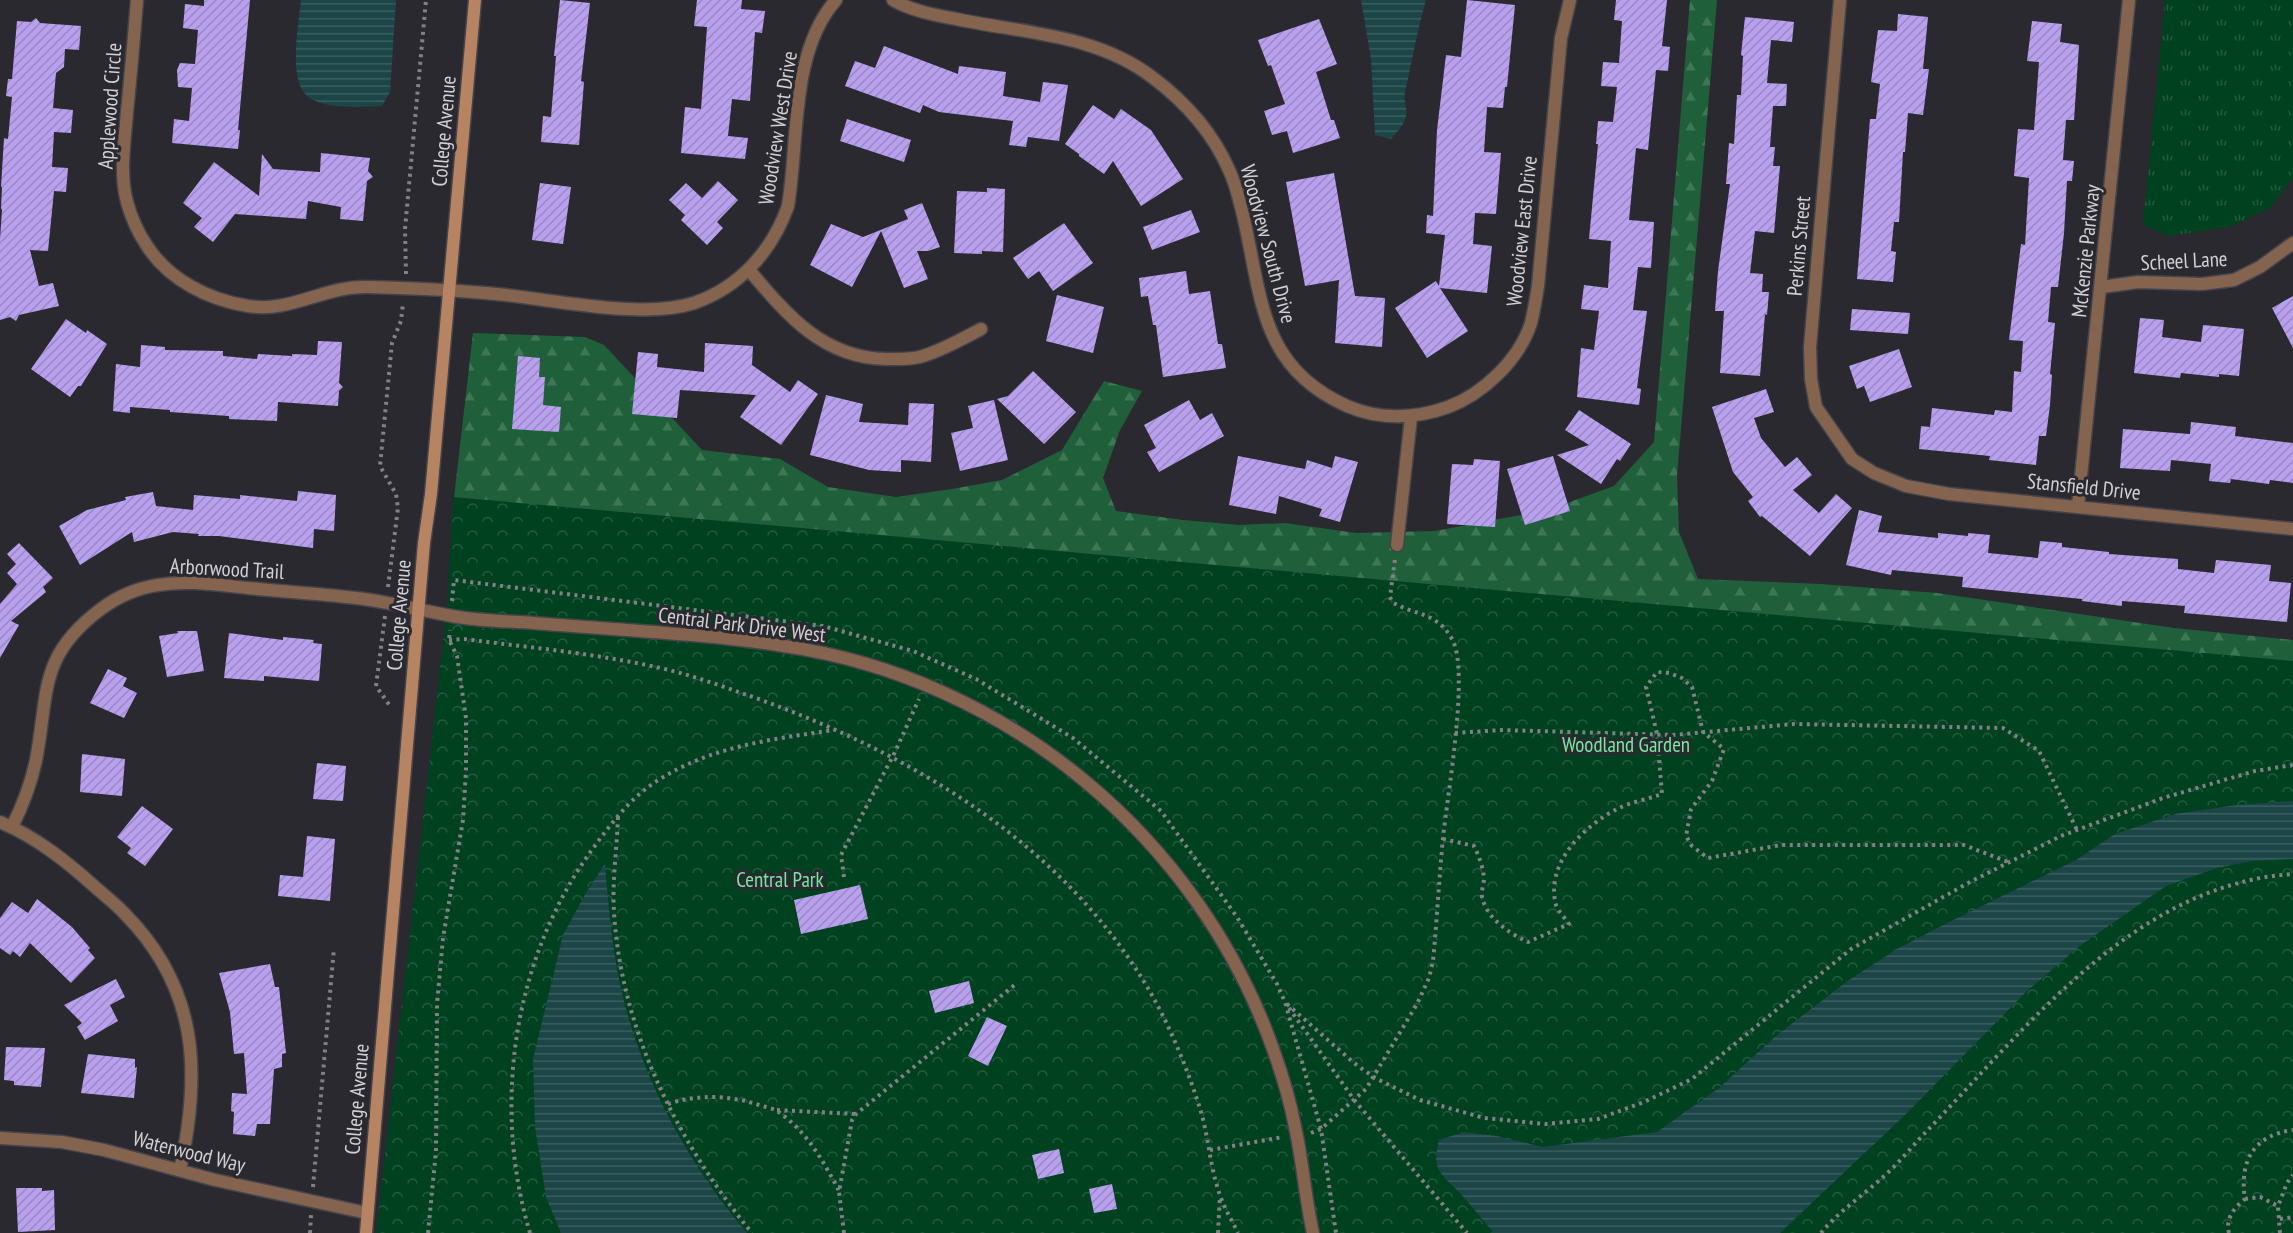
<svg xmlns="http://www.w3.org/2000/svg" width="2293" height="1233" font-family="'PT Sans Narrow',sans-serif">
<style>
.grass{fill:url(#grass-tufts)}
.forest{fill:url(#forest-firs)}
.park{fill:url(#park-crowns)}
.water{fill:url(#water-rules)}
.building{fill:url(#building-hatch)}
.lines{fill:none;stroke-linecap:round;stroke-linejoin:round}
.minor-casing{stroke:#46444a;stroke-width:15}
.secondary-casing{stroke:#46444a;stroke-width:15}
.path{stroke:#838186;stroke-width:4;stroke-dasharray:3 4.5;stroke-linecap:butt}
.minor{stroke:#84644f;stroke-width:12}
.secondary{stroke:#b68463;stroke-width:12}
.labels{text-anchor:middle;stroke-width:6;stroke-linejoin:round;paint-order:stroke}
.street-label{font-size:21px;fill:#d1d0d4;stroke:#2b2930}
.park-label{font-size:21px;fill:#77e7a0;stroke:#2b2930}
</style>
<defs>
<pattern id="grass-tufts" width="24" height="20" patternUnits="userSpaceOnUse" patternTransform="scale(1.5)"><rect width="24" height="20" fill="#004120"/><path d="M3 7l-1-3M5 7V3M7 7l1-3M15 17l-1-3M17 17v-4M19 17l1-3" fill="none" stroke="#245b40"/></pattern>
<pattern id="forest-firs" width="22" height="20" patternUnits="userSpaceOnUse" patternTransform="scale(1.5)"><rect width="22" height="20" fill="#1f603a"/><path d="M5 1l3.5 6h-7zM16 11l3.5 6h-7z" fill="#3e7656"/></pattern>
<pattern id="park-crowns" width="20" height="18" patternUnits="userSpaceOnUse" patternTransform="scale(1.5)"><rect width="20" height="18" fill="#004120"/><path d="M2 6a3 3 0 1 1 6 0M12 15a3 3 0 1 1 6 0" fill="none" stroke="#245b40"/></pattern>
<pattern id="water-rules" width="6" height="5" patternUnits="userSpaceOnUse" patternTransform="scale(1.5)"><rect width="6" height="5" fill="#1c4547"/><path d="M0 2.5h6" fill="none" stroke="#3c5f61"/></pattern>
<pattern id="building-hatch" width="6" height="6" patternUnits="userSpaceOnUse" patternTransform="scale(1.5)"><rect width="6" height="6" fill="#b8a0ef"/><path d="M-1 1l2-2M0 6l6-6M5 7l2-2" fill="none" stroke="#9a88c3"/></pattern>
</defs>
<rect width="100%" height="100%" fill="#2b2930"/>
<path class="grass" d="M2165 0H2293V178L2269 209 2228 227 2169 236 2143 225Z"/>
<path class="forest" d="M1690 0H1717L1677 476 1679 532 1698 579 1821 584 1937 593 2174 628 2293 640V700L452 515 473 333 585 337 604 345 702 450 780 459 828 487 896 497 952 489 1002 480 1062 450 1104 381 1142 391 1120 430 1103 478 1116 511 1183 520 1239 525 1285 523 1356 533 1435 531 1548 510 1614 486 1654 442Z"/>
<path class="park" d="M453 497 2293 661V1233H376L447 607Z"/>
<path class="water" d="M301 0H396L390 92 382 106C362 107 322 110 306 95 288 77 299 23 301 0Z
M1361 0H1426C1417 31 1412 61 1405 92 1403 101 1408 108 1406 116 1404 125 1397 132 1391 139L1375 135 1371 59Z
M2293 801V859L2252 861 2217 868 2166 886 2081 945 2027 991 1905 1115 1780 1233H1494C1482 1220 1472 1206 1460 1193 1441 1173 1431 1171 1439 1140L1464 1132 1497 1136 1543 1147 1657 1132 1719 1088 1777 1035 1849 980 1897 949 1949 922 2076 860 2115 834 2175 814 2237 805Z
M605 864C609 912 613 962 626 1009 649 1092 691 1167 747 1233H561L546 1197 535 1127 533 1059 563 935 587 891Z"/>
<path class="building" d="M204 0H250L238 130H240L238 149 172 143 174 119 189 121 192 88 178 87 177 70 180 63 195 64 198 30 183 28 185 4 204 6Z
M560 0 590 3 581 81 584 82 579 145 541 142 543 116 551 117 556 56H554Z
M697 0H742L741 9 765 11 762 33 755 32 750 101 732 99 728 136 748 138 745 159 681 153 685 107 701 109 707 27 694 26Z
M1467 0 1515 5 1507 87H1505L1503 108 1487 107 1484 152 1501 153 1496 214 1475 213 1473 244 1492 246 1487 293 1440 288 1468 331 1427 358 1395 308 1436 281 1439 286 1445 235 1426 233 1427 215 1433 216 1437 130 1446 55 1461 57Z
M1616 0H1667L1662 46 1670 47 1668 71 1656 70 1648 150 1636 148 1629 220 1654 222 1651 268 1638 267 1633 310 1647 311 1637 388 1641 389 1639 405 1577 397 1581 348 1594 350 1599 311 1581 309 1584 285 1608 288 1611 241 1589 239 1598 144H1596L1598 121 1613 122 1617 87 1601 86 1603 62 1619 63 1622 21 1614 20Z
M1898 14 1928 17 1923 69H1929L1923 115 1908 113 1905 152H1903L1899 222H1894L1891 251 1896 252 1893 282 1857 279 1870 119H1876L1880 84 1871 82 1878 30 1897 31Z
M1745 17 1794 22 1792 42 1771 40 1767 83 1787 84 1786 106H1773L1770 147H1775L1773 166H1780L1774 233 1755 231 1750 273 1763 274 1762 292H1769L1767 315 1765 314 1760 376 1720 373 1724 311H1715L1718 271 1730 184H1726L1729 143 1734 144 1737 95H1741L1743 56 1741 55Z
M36 18 40 23 81 26 79 50 65 49 64 67 56 73 53 108 73 110 71 133 54 132 52 167 68 168 66 192 54 191 48 251 30 250 39 286 53 283 59 306 19 315 16 321 10 317 0 320V239L2 210 1 208 2 187H1L4 138 8 139 12 97 6 96 8 79H12L17 21 31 22Z
M1319 19 1337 64 1316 72 1331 120H1334L1340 138 1293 153 1287 131 1272 135 1264 111 1285 104 1271 65 1268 66 1258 40Z
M2032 21 2062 24 2060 42 2079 45 2074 120H2066L2063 160 2074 161 2072 181H2067L2064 233 2058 287H2051L2048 322 2055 323 2050 374 2052 375 2050 405 2046 436H2039L2036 465 1989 460 1990 456 1919 449 1921 426 1930 427 1932 408 1994 415 1995 410 2012 412 2014 371 2021 372 2023 341 2009 340 2021 244 2025 245 2029 178 2014 176 2018 129 2034 130 2039 62 2027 61Z
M884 46 958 74 959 66 1006 72 1003 96 1040 102 1043 82 1068 85 1059 141 1028 137 1026 147 1009 145 1013 121 939 112 923 105 920 113 845 86 855 61 875 68Z
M1093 105 1114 119 1121 109 1151 130 1183 179 1141 206 1113 161 1104 174 1079 156V154L1065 144Z
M847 119 911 140 904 162 840 141Z
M321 153 370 158 368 171 373 177 367 181 363 221 340 219 341 207 308 201 306 219 235 214 213 242 194 227 202 218 183 203 214 162 259 196 262 154 273 169 320 172Z
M1334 173 1355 296 1385 298 1382 347 1335 343 1339 280 1305 286 1286 182Z
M718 181 738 200 717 222 723 228 707 245 681 220 685 215 669 200 686 183 702 198Z
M540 183 571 187 563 244 532 240Z
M987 188 1005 189 1003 252 982 251V254L954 253 957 191 987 192Z
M922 203 940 247 928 251H917L928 279 904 288 881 231 852 287 810 265 831 224 863 237 908 219 904 210Z
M1191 210 1200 232 1152 250 1143 227Z
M1064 223 1093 263 1053 291 1039 271 1028 279 1013 258Z
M1186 271 1189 294 1210 291 1218 344H1222L1226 368 1163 377 1156 325H1153L1148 296 1141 297 1139 278Z
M1057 295 1104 307 1093 353 1046 341Z
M2293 296V348L2272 308Z
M1852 309 1910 313 1908 334 1850 330Z
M2140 318 2164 320 2162 337 2201 342 2203 325 2244 329 2239 376 2219 374V377L2181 373 2180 378 2134 373Z
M66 319 86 333 87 330 107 344 81 386H78L70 397 31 369Z
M318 341 342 342 339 383 343 387 339 391 338 406 278 402 277 421 229 419V416L170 412V410L130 407V413L113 411 116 364 140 367 141 345 165 347V350L223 351V356L257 359 258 354 292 356V354L317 355Z
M705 343 753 346 752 365 790 392 798 380 818 394 781 445 740 417 756 395 680 390 677 418 632 414 638 352 658 354 657 367 704 372Z
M1899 349 1912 387 1870 402 1864 386 1857 389 1849 366Z
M518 356 540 358 539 377H545L543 405 561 407 559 432 512 429Z
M1033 371 1076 412 1044 444 997 399 1008 396Z
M1766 389 1774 412 1754 418 1761 438 1785 467 1797 457 1812 475 1793 490 1819 513 1836 494 1852 508 1810 556 1762 516 1760 517 1748 501 1753 497 1733 472 1712 407Z
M826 395 863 404 859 422 908 425 909 403 934 404 931 462 901 460V472L869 470 810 455Z
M994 400 1008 460 960 471 951 433 973 428 968 406Z
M1189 400 1200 420 1212 413 1224 436 1159 472 1147 452 1156 448 1144 425Z
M1579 410 1631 444 1620 461 1617 459 1601 484 1557 455 1589 445 1565 430Z
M2191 422 2236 427 2235 436 2293 443V483L2270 480 2269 484 2231 479 2230 483 2209 481 2211 464 2171 460 2170 471 2120 468 2123 429 2190 434Z
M1238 456 1305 469 1307 460 1332 468 1335 456 1358 462 1340 522 1319 516 1322 509 1279 496 1276 514 1229 505Z
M1553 456 1570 511 1525 525 1507 469Z
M1474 459 1500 461 1495 527 1447 524 1452 464 1473 465Z
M298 491 336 495 334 531 314 529 313 548 219 536H198L199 534 173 532 134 542 132 532 80 565 59 526 87 510 126 500 125 497 153 492 156 506 193 510 194 495 240 499V495L297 501Z
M1859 510 1882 516 1878 532 1938 538V533L1968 536V533L1990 535 1988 553 2038 558 2040 541 2062 543V547L2109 552V554L2178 559V569L2214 573 2216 560 2271 565 2269 581 2291 583 2287 622 2184 613 2185 606 2122 601V606L2082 601V599L1962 587 1963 577 1892 570 1891 575 1846 565Z
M19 543 53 578 43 587 46 592 11 621 19 625 0 658V604L17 584 7 573 16 564 7 554Z
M177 631H197L204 671 167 677 159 636 178 633Z
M229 633 283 640V637L314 640 313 643 322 644 319 681 264 676V681L224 678Z
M108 669 127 678 123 686 137 693 124 718 90 703Z
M82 754 125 759 122 796 80 792Z
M317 763 346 766 343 801 313 799Z
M142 806 173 829 145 866 127 853 131 848 117 837Z
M307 836 335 839 330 901 278 896 280 875 303 877Z
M860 885 868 919 801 934 794 900Z
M37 899 72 927 90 948 88 950 95 958 71 983 30 943 20 957 13 951 10 955 0 948V918L12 902 28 913Z
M270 964 275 987H279L286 1053 282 1054V1067L274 1069 270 1124H257L255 1136 233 1134 234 1112 231 1111 232 1093 247 1094 244 1053 234 1054 230 1012 219 973Z
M116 979 125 997 110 1005 118 1021 85 1040 77 1027 82 1023 64 1005Z
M969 981 974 1003 935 1013 929 991Z
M987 1017 1007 1026 988 1066 968 1056Z
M6 1047 45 1048 41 1087 14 1085V1081L4 1080Z
M88 1054 135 1059V1068L137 1067 134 1098 81 1093Z
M1059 1149 1064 1173 1038 1179 1032 1155Z
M1112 1184 1117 1209 1094 1213 1089 1189Z
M16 1188H42V1191L54 1190 55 1230 18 1232Z"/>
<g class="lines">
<g class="minor-casing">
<path id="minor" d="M137 0C134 37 131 74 127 111 125 141 119 173 127 202 131 217 139 234 147 246 169 280 209 300 248 306 290 313 325 286 366 287 413 288 460 290 506 295 559 301 645 319 694 303 740 287 772 251 788 206 799 140 790 52 836 0
M893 0C912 11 935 15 956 19 1022 33 1096 34 1152 77 1184 101 1213 133 1229 170 1236 184 1239 200 1243 215 1262 296 1259 367 1347 406 1379 420 1415 419 1448 407 1483 394 1519 360 1531 323 1534 311 1536 298 1538 286L1561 38 1570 0
M1840 0 1810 347 1811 379 1816 407 1852 459 1874 473 1906 486 1949 494 2293 529
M750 271C787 315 823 358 886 359 898 359 911 360 923 356 943 350 962 339 981 329
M2102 287 2138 282 2202 284 2234 280 2260 267 2293 243
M2078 506 2129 0
M1397 545 1411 417
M0 822C36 837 66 861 94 886 105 896 116 904 125 914 199 989 201 1074 180 1170
M12 827C23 805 31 784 36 760 49 692 38 656 101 609 117 597 138 588 158 585 188 580 218 585 248 588 286 592 326 594 364 599 394 603 423 611 452 616 479 621 506 621 533 623 616 630 701 633 784 646 1006 678 1198 837 1273 1049 1282 1074 1290 1100 1295 1127 1303 1162 1305 1198 1313 1233
M0 1138 62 1142 104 1150 215 1180 367 1213"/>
</g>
<g class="secondary-casing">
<path id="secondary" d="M366 1233 424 543 431 494 475 0"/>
</g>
<path class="path" d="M406 274 405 229 426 0
M388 587 398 508 396 494 380 466 392 343 401 321 403 303
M452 601 454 580 823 626 913 651 976 679 1073 738 1161 811 1237 917 1277 984 1285 1002 1321 1129 1336 1233
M385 616 376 686 390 706
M449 640 464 639C533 648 602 654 669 670 697 677 724 687 750 696 906 751 1059 840 1146 985 1168 1021 1189 1072 1201 1112 1209 1139 1210 1168 1220 1195 1224 1208 1232 1220 1238 1233
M1455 733 1502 730 1673 735 1794 724 2003 728 2039 751 2077 830
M618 817C617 848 612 881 614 912 621 1030 678 1143 752 1233
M1443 839 1474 846C1479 856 1483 867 1484 878 1484 884 1481 891 1482 897 1487 919 1509 933 1528 942L1569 924C1565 918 1558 911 1556 905 1545 863 1584 826 1617 809 1631 802 1648 799 1662 794L1657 734 1646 687 1657 672 1669 673 1682 678 1692 687 1703 732 1724 749 1712 781 1691 809 1686 836 1692 846 1708 858 1781 845H1964L2008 862
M844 877 841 855 895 752 919 699
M1287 1004 1354 1063 1375 1078 1420 1100 1484 1118 1545 1124 1598 1119 1644 1102 1692 1079 1851 949 1968 883 2061 836 2163 798 2255 771 2293 765
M1289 1008 1355 1101 1467 1233
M668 1104C698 1094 729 1095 759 1105 765 1107 772 1108 777 1111 806 1130 824 1162 839 1191
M777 1110 856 1114
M1311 1133 1321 1129 1366 1089 1417 1004 1429 978 1433 961C1437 920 1439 879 1443 838 1447 797 1470 670 1452 639 1436 611 1415 616 1392 602L1390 597 1395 559
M1210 1150 1283 1137
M313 1187 334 948
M2245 1199 2260 1197 2278 1206
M2280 1219 2293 1217
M310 1233 311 1215
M428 1233 436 1151 437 1004 443 938 463 820 466 770V718L457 656 449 640 450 630
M530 1233C491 1104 514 955 594 847 613 821 632 796 660 779 713 746 773 739 834 730
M844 1233 839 1192 852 1120 856 1114 1017 983
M1218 1233 1220 1196
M1821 1233C1838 1212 1862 1196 1882 1178 1897 1165 1910 1149 1923 1135 2026 1029 2134 884 2293 874
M2229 1233C2225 1218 2235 1207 2245 1199 2239 1161 2254 1135 2293 1130
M2280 1233 2278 1206 2287 1183 2293 1175"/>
<use href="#minor" class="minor"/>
<use href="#secondary" class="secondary"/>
</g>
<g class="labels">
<g class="street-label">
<text transform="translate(110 106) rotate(-86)" y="7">Applewood Circle</text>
<text transform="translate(778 128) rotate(-81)" y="7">Woodview West Drive</text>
<text transform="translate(444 131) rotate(-85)" y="7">College Avenue</text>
<text transform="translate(1522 231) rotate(-84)" y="7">Woodview East Drive</text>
<text transform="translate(1268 244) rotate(75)" y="7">Woodview South Drive</text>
<text transform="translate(1799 246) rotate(-85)" y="7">Perkins Street</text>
<text transform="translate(2086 251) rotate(-84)" y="7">McKenzie Parkway</text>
<text transform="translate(2184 261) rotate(-3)" y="7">Scheel Lane</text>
<text transform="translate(2084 487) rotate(6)" y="7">Stansfield Drive</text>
<text transform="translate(227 569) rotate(3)" y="7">Arborwood Trail</text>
<text transform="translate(399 615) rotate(-85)" y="7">College Avenue</text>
<text transform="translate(742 625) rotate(7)" y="7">Central Park Drive West</text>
<text transform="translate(357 1099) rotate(-85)" y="7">College Avenue</text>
<text transform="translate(189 1152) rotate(14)" y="7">Waterwood Way</text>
</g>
<g class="park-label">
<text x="1626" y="752">Woodland Garden</text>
<text x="780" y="887">Central Park</text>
</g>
</g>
</svg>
